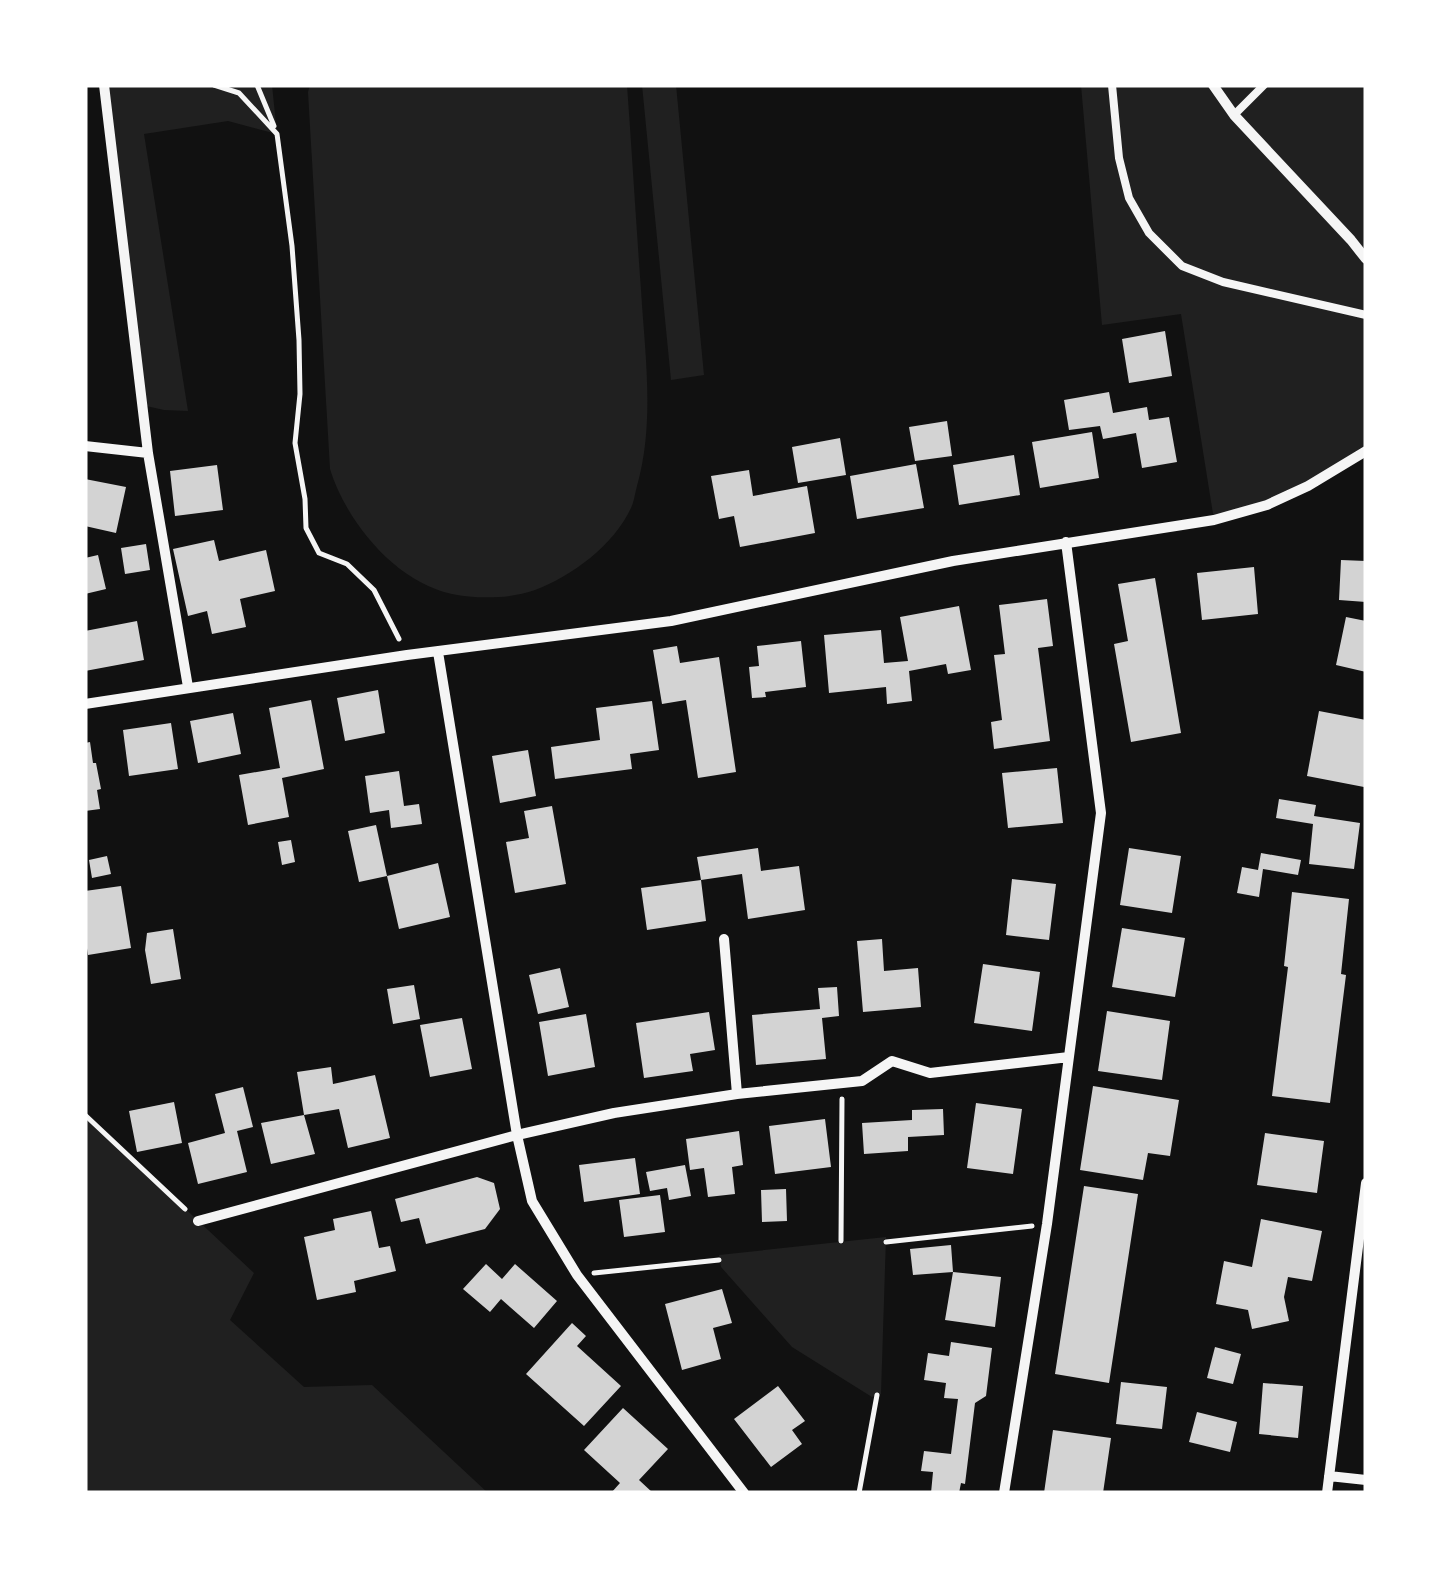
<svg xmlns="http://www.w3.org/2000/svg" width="1451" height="1578" font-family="Inter,sans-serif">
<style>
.green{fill:#202020}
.building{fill:#d3d3d3}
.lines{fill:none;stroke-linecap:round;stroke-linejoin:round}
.path{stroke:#f5f5f5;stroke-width:5}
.service{stroke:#f5f5f5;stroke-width:8}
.minor{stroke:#f5f5f5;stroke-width:10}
</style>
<rect width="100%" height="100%" fill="#111"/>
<path class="green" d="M104 85H272L277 134 228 121 144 134 188 411 164 410 142 405Z
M310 85H627C632 153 636 222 641 290 645 355 655 422 637 486 635 493 634 502 631 508 614 545 572 576 535 590 510 599 477 599 452 594 395 582 346 521 330 469L308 92Z
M642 85H676L704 375 671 380Z
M1081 85H1366V451L1308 486 1214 520 1181 314 1102 325Z
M85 1115 254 1273 230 1320 304 1387 372 1385 488 1493H85Z
M886 1237 881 1394 872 1397 792 1347 721 1267 719 1255Z"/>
<path class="building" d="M1165 331 1172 376 1129 383 1122 339Z
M1109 392 1113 413 1147 407 1149 420 1169 417 1177 462 1142 468 1136 433 1103 439 1100 426 1069 430 1064 400Z
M947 421 952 456 915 461 909 427Z
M1092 432 1099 478 1040 488 1032 442Z
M840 438 846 475 798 483 792 447Z
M1014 455 1020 495 959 505 953 465Z
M916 464 924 508 857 519 850 476Z
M217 465 223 510 175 516 170 471Z
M749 470 753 496 807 486 815 533 740 547 734 516 719 519 711 476Z
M85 479 126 487 116 533 85 526Z
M214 540 219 561 266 550 275 591 240 599 246 627 212 634 207 611 188 616 173 549Z
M146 544 150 570 125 574 121 548Z
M98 555 106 589 85 594V558Z
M1341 560 1366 561V602L1339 600Z
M1254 567 1258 614 1202 620 1197 573Z
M1155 578 1181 733 1131 742 1114 644 1128 641 1118 584Z
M1047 599 1053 646 1038 648 1050 741 994 749 991 722 1002 720 994 655 1005 654 999 605Z
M959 606 971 670 948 674 946 664 909 671 912 701 887 704 886 687 829 693 824 635 881 630 884 663 908 661 900 617Z
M1346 617 1366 621V672L1336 665Z
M137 621 144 660 85 671V631Z
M801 641 806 687 765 692 766 697 752 698 749 667 759 666 757 646Z
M677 646 680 663 719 657 736 772 698 778 686 700 662 704 653 650Z
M378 690 385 733 345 741 337 698Z
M311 700 324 769 282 778 289 817 248 825 239 775 280 768 269 708Z
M652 701 659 750 630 754 632 769 555 779 551 747 600 740 596 708Z
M1319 711 1366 720 1364 787 1307 776Z
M233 713 241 754 198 763 190 721Z
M171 723 178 769 129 776 123 730Z
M90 742 93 763H96L101 789 97 790 100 809 85 811V743Z
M528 750 536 796 500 803 492 756Z
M1057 768 1063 823 1008 828 1002 773Z
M399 771 404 806 419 804 422 824 391 828 389 810 370 813 365 776Z
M1279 799 1316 805 1314 816 1360 823 1354 869 1309 864 1313 824 1276 818Z
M552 806 566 884 515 893 506 842 529 838 524 811Z
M376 825 387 876 359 882 348 831Z
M291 840 295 862 282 865 278 842Z
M758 848 761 871 799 866 805 910 748 919 742 874 701 880 697 857Z
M1129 848 1181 856 1172 913 1120 905Z
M1261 853 1301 860 1298 875 1263 869 1259 897 1237 893 1242 867 1258 870Z
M107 856 111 874 92 878 89 860Z
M438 863 450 917 399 929 387 876Z
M1012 879 1056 884 1049 940 1006 935Z
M701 880 706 921 647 930 641 888Z
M121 886 131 948 88 955 85 935V891Z
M1292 892 1349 899 1341 974 1346 975 1330 1103 1272 1096 1288 967 1284 966Z
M1122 928 1185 938 1175 997 1112 987Z
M173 929 181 979 151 984 145 950 147 933Z
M882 939 884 971 918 968 921 1007 863 1012 857 941Z
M983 964 1040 972 1032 1031 974 1023Z
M560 968 569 1007 538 1014 529 975Z
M414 985 420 1019 393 1024 387 989Z
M837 987 839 1016 822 1018 826 1059 756 1065 752 1015 820 1009 818 988Z
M1107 1011 1170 1021 1162 1080 1098 1071Z
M709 1012 715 1050 690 1054 693 1071 644 1078 636 1023Z
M586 1014 595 1067 548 1076 539 1022Z
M462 1018 472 1069 430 1077 420 1025Z
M331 1067 333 1084 375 1075 390 1138 348 1148 339 1109 304 1115 297 1072Z
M1093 1086 1179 1100 1170 1156 1148 1153 1143 1180 1080 1170Z
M243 1087 253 1127 237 1131 247 1172 198 1184 188 1143 225 1133 215 1094Z
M174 1102 182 1143 137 1152 129 1111Z
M976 1103 1022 1109 1013 1174 967 1168Z
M943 1109 944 1135 908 1137V1151L864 1154 862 1123 912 1120V1110Z
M304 1115 315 1154 271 1164 261 1123Z
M825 1119 831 1167 775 1174 769 1126Z
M739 1131 743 1165 732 1167 735 1194 708 1197 704 1168 690 1170 686 1139Z
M1265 1133 1324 1141 1317 1193 1257 1185Z
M635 1158 640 1194 584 1202 579 1165Z
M685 1165 691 1196 669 1200 667 1188 650 1191 646 1172Z
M477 1177 494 1183 500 1209 485 1229 426 1244 419 1218 401 1222 395 1199Z
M1084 1186 1138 1194 1109 1383 1055 1374Z
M786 1189 787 1221 762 1222 761 1190Z
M660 1195 665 1232 624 1237 619 1200Z
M371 1211 379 1248 390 1246 396 1271 354 1281 356 1292 317 1300 304 1237 335 1230 333 1219Z
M1261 1219 1322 1231 1312 1281 1288 1277 1284 1297 1289 1321 1252 1329 1248 1310 1216 1304 1224 1261 1252 1267Z
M951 1245 953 1272 913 1275 910 1249Z
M486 1264 502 1279 515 1264 557 1301 534 1328 501 1299 490 1312 463 1289Z
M953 1272 1001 1277 995 1327 945 1320Z
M722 1289 732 1323 713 1328 721 1359 682 1370 665 1304Z
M572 1323 586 1336 577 1346 621 1386 584 1426 526 1374Z
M951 1342 992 1348 986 1396 975 1403 965 1484 961 1483 959 1493H931L933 1472 921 1471 924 1451 951 1454 958 1399 944 1398 946 1383 924 1380 928 1353 949 1356Z
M1215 1347 1241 1354 1233 1384 1207 1378Z
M1121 1382 1167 1387 1162 1429 1116 1424Z
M1263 1383 1303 1386 1298 1438 1259 1434Z
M778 1386 805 1421 792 1430 802 1444 771 1467 734 1419Z
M623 1408 668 1449 639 1480 653 1493H611L620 1483 584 1450Z
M1197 1412 1237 1422 1230 1452 1189 1442Z
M1053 1430 1111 1438 1103 1493H1044Z"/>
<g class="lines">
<path class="path" d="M214 85 239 93 277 134 292 246 299 340 300 394 295 443 305 499 306 528 319 553 347 564 374 590 399 639
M257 85 274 126
M85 1115 185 1209
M841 1241 842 1099
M886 1242 1032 1226
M594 1273 719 1260
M859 1493 877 1395"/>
<path class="service" d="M1112 85 1119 158 1129 198 1149 233 1182 266 1223 282 1366 315
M1234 115 1264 85"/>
<path class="minor" d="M104 85 148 453 188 687
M1213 85 1234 115 1351 240 1366 259
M85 446 148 453
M438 652 517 1135 532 1201 577 1275 744 1493
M85 704 407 655 671 621 953 561 1214 520 1267 505 1308 486 1366 451
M724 939 737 1094
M198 1221 517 1135 614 1113 737 1094 862 1081 892 1061 930 1073 1069 1057
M1329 1476 1366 1480
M1004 1493 1047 1224 1101 813 1066 542
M1327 1493 1366 1183"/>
</g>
<rect width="1451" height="1578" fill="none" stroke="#ffffff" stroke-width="175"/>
</svg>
